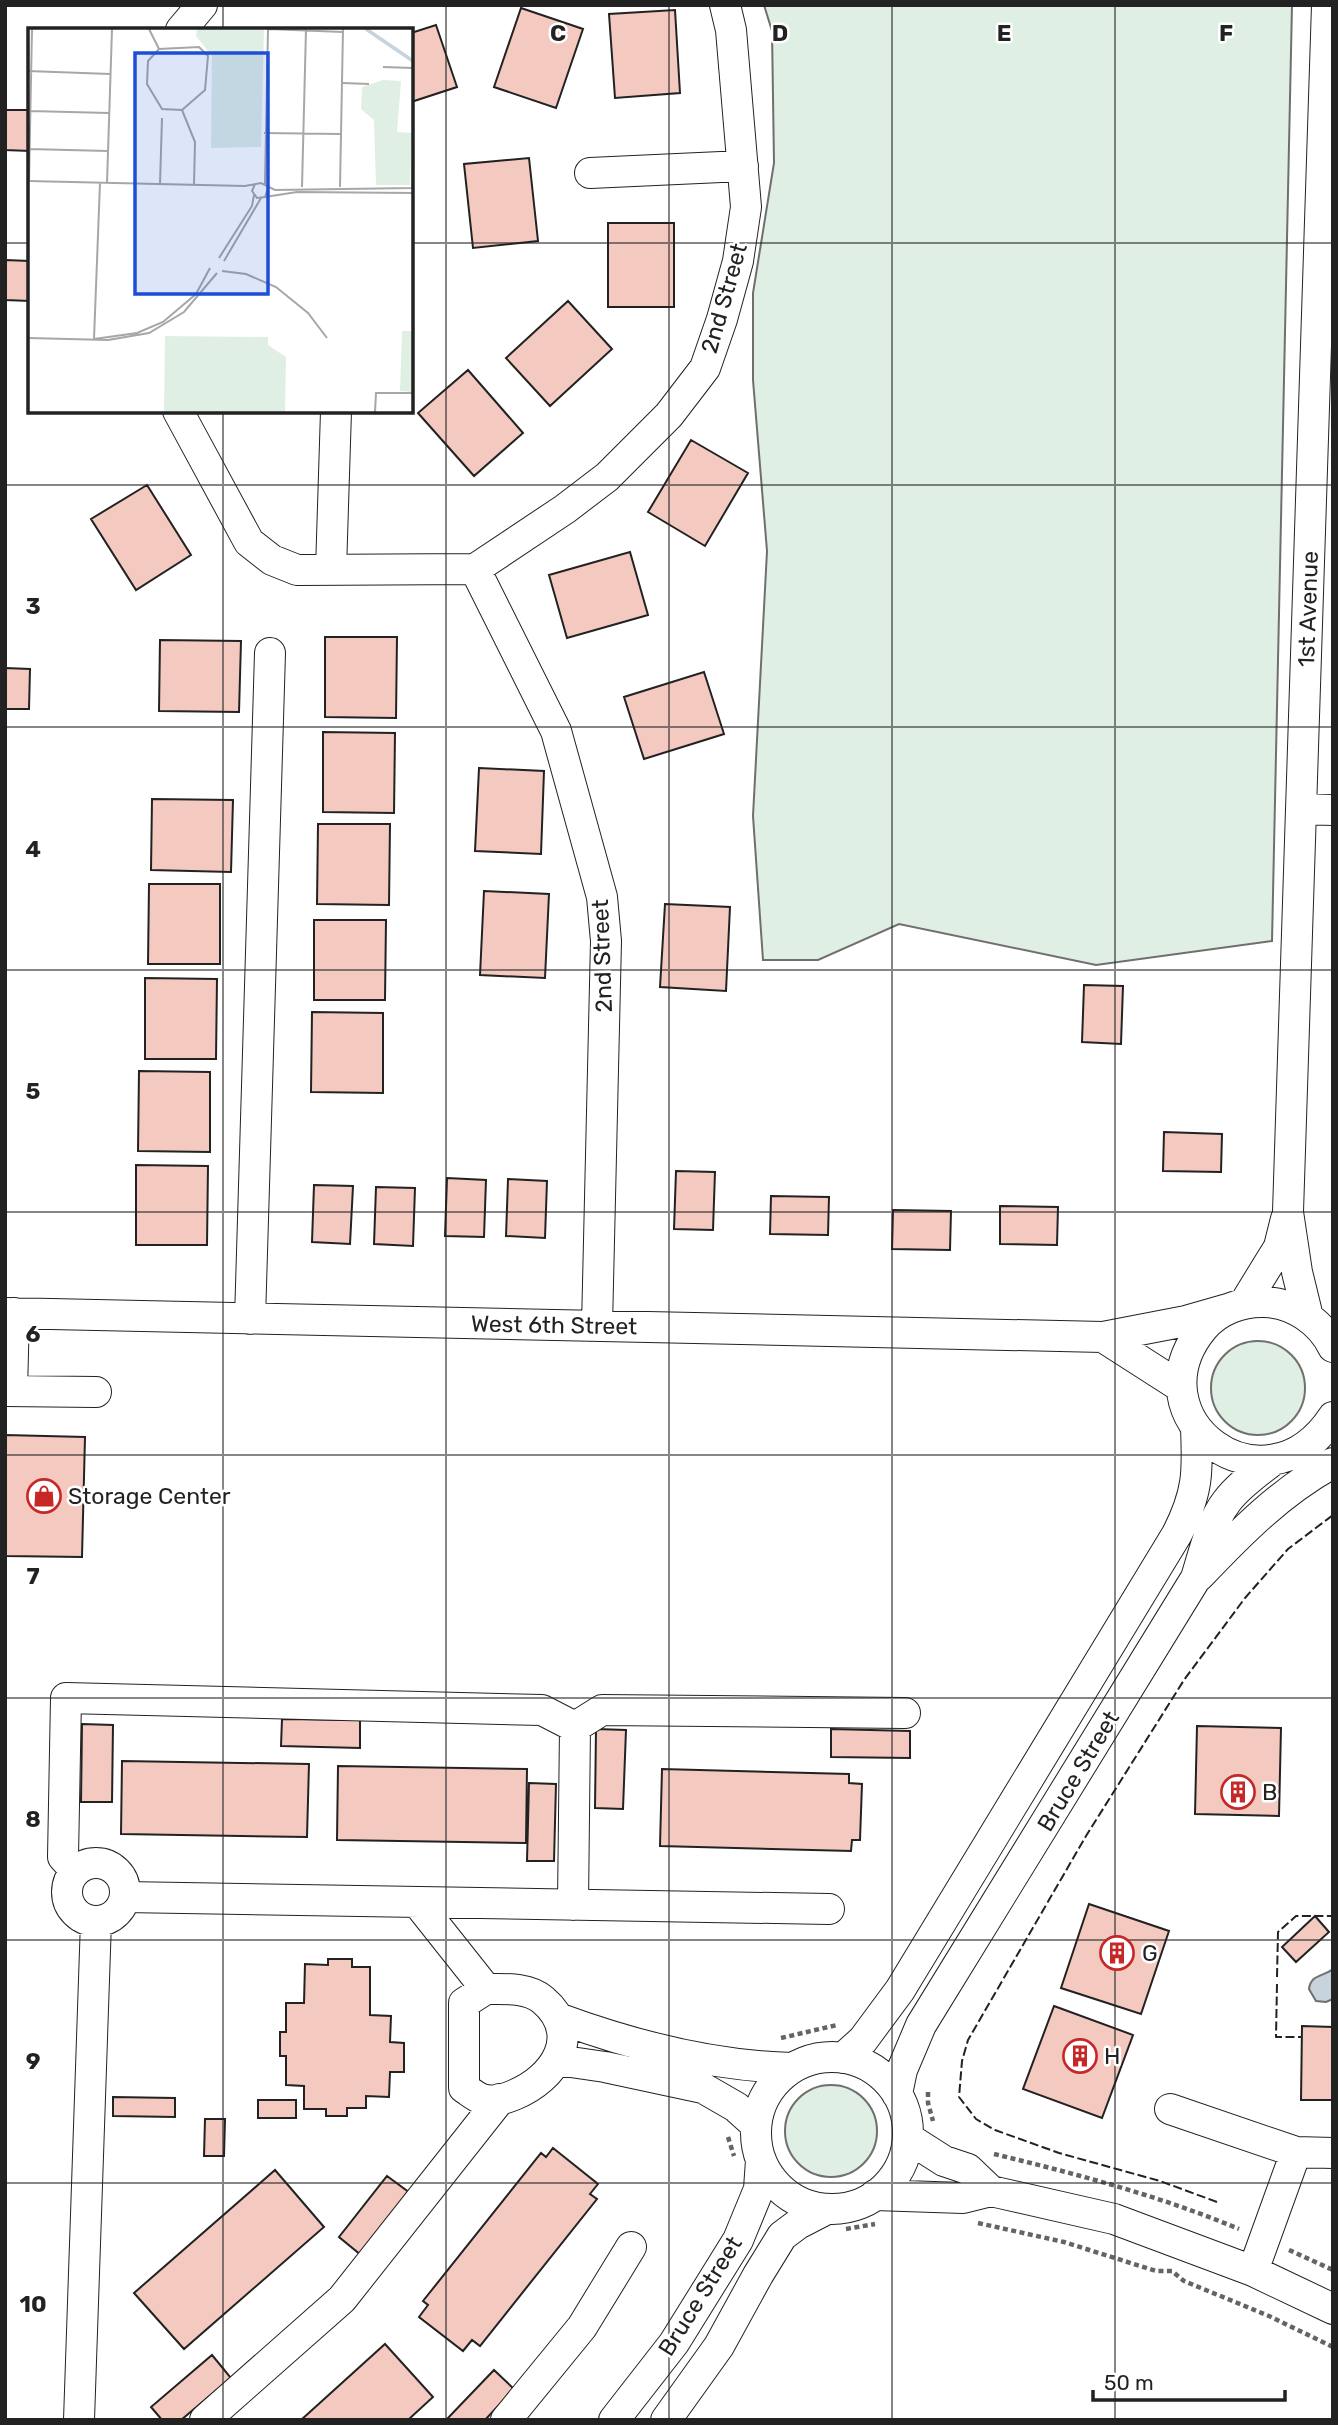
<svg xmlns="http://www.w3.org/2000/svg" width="1338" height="2425" font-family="Rubik,sans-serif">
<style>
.green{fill:#e0efe3;stroke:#6f6f6f;stroke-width:2}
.water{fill:#c7d3dd;stroke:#6f6f6f;stroke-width:2}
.building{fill:#f3c9c0;stroke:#222;stroke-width:2}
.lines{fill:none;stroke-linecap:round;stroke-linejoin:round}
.minor-casing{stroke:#222;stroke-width:32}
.path{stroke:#646464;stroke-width:4.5;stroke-dasharray:5 3.5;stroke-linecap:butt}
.minor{stroke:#fff;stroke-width:30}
.fence{stroke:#222;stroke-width:2;stroke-dasharray:9 3.5;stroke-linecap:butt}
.grid{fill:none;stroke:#222;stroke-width:2;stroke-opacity:0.55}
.labels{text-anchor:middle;stroke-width:5;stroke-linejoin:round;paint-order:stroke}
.street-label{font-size:23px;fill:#222;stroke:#fff}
.poi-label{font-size:23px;fill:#222;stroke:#fff;text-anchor:start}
.inset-river{fill:none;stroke:#c7d3dd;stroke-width:3.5}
.inset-road{fill:none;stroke:#a7a7a7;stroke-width:2}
.view{fill:#1d4ed8;fill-opacity:0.15;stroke:#1d4ed8;stroke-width:3.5}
.inset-edge{fill:none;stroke:#222;stroke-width:3.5}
.grid-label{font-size:23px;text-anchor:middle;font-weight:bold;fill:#222;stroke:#fff;stroke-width:5;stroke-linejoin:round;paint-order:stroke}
</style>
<rect width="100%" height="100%" fill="#fff"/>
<path class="green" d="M764 5H1292L1272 941 1096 965 899 924 818 960H763L753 816 767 551 753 380V293L774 163 772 31Z
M1211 1388a47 47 0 1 1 94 0a47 47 0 1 1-94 0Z
M785 2131a46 46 0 1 1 92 0a46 46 0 1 1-92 0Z"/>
<path class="water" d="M1333 1969V1999L1326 2002 1316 2001 1309 1989C1311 1974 1323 1977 1333 1969Z"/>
<path class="building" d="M521 8 583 29 556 108 494 87Z
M675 10 680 93 615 98 609 14Z
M436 25 457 87 411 102V33Z
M5 110H30V151L5 150Z
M529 158 538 241 473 248 464 164Z
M608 223H674V307H608Z
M5 260 30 261V301L5 300Z
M568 301 612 349 550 406 506 358Z
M468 370 523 433 474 476 418 413Z
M691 440 748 473 705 546 648 512Z
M147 485 191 555 136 590 91 519Z
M630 552 648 615 567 638 549 575Z
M325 637H397L396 718 325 717Z
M160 640 241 641 239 712 159 711Z
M5 668 30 669 29 709H5Z
M704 672 724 734 644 759 624 697Z
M323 732 395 733 394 813 323 812Z
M479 768 544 771 541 854 475 851Z
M152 799 233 800 231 872 151 870Z
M318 824H390L389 905 317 904Z
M149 884H220V964H148Z
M484 891 549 894 545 978 480 975Z
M665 904 730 907 726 991 660 987Z
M314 920H386L385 1000H314Z
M145 978 217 979 216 1059H145Z
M1084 985 1123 986 1121 1044 1082 1042Z
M312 1012 383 1013V1093L311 1092Z
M139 1071 210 1072V1152L138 1151Z
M1164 1132 1222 1134 1221 1172 1163 1171Z
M136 1165 208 1166 207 1245H136Z
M676 1171 715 1172 713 1230 674 1229Z
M447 1178 486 1180 484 1237 445 1236Z
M508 1179 547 1181 545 1238 506 1236Z
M314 1185 353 1186 350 1244 312 1242Z
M376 1187 415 1188 413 1246 374 1244Z
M771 1196 829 1197 828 1235 770 1234Z
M1000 1206 1058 1207 1057 1245 1000 1244Z
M893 1210 951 1211 950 1250 892 1249Z
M5 1435 85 1437 82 1557 5 1556Z
M282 1719 360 1720V1748L281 1746Z
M82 1724 113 1725 112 1802H81Z
M1197 1726 1281 1728 1279 1816 1195 1814Z
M596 1729 626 1730 623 1809 595 1808Z
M831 1729 910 1731V1758L831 1757Z
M122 1761 309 1764 307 1837 121 1834Z
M338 1766 527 1769 526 1843 337 1840Z
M662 1769 849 1774V1783L862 1784 860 1840H852L851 1851 660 1846Z
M529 1783 556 1784 554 1861H527Z
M1089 1904 1169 1931 1141 2014 1061 1988Z
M1315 1916 1329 1932 1296 1962 1282 1947Z
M328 1959H352V1967H370V2015L391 2016 390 2042 404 2043V2072H390L389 2097 366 2096V2108H347V2116H326V2109H304V2086L286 2085V2056H280V2032H286V2003H304L305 1964 328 1965Z
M1054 2006 1133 2035 1102 2118 1023 2089Z
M1302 2026 1333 2027V2100H1301Z
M113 2097 175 2098V2117L113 2116Z
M258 2100H296V2118H258Z
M205 2119H225L224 2156H204Z
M553 2148 598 2184 590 2194 597 2199 480 2346 472 2340 463 2351 419 2317 428 2305 423 2301 541 2153 546 2157Z
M275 2170 324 2227 184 2349 134 2293Z
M387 2176 410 2193 361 2255 339 2237Z
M385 2344 433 2397 408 2420H301Z
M212 2355 231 2378 181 2420H162L151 2407Z
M494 2370 514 2389 485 2420H446Z"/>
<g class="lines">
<g class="minor-casing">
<path id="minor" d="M181 30 202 5
M590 173 743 166
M178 411 249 542 272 560 297 570 475 569 565 509 607 477 669 415 705 368 722 319 738 261 746 207 731 30 725 5
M475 569 556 731 602 897 606 941 597 1326
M331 570 336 411
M1301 809 1333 810
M1244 1304 1279 1247 1286 1219
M5 1313 1103 1337 1186 1321 1228 1309
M1308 1317 1297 1272 1288 1212 1327 5
M250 1319 270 653
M1103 1337 1181 1387
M1333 1347C1321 1322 1294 1303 1265 1302 1242 1301 1218 1310 1203 1328 1129 1418 1264 1521 1333 1417
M5 1391 96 1392
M12 1391 14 1313
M1199 1576C1240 1533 1280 1492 1333 1463
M67 1892a29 29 0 1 1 58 0a29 29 0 1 1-58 0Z
M76 1871 63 1857 66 1698 542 1710 575 1727
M125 1897 829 1909
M417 1902 486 1989
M573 1905 575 1727 602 1710 905 1713
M486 1989C504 1989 528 1987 543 2000 584 2035 554 2079 514 2095 505 2099 492 2102 482 2099 476 2097 469 2091 464 2088V2003Z
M558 2018C634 2046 711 2066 792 2068
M756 2133a76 76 0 1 1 152 0a76 76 0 1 1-152 0Z
M843 2058 863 2040 900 1990 1177 1534C1198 1493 1198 1472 1196 1428
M557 2060 605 2067 703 2088 736 2107 756 2125
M897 2094 902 2070 921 2025 1196 1578C1204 1553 1210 1523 1227 1501 1239 1485 1257 1473 1272 1461
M1170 2109 1296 2152 1333 2153
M908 2138 944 2161 968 2169 991 2191
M875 2195 963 2198 991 2191 1114 2219 1253 2271 1333 2309
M1253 2271 1296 2152
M79 2420 96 1921
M205 2420 342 2299 500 2099
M506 2420 582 2327 631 2247
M614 2420 674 2343 738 2240 759 2189 761 2160
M666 2420 719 2346 758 2275 782 2236 798 2224 827 2209"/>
</g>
<path class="path" d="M781 2038 837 2025
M928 2092V2103L933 2121
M728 2137 734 2156
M994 2154C1077 2174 1160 2196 1239 2229
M978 2223 1064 2242 1156 2271H1172L1184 2281 1269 2316 1333 2347
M846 2229 875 2224
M1289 2250 1333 2270"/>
<use href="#minor" class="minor"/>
<path class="fence" d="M1277 1977 1278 1932 1296 1916H1333
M1277 1984 1276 2037H1302
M1217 2202 1160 2181 1059 2153 995 2130 976 2119 959 2097 962 2061 968 2040 1086 1836 1184 1680 1245 1598 1288 1549 1333 1515"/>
</g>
<path class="grid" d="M223 5V30M446 5V2420M669 5V2420M892 5V2420M1115 5V2420M5 243H30M411 243H1333M223 411V2420M5 485H1333M5 727H1333M5 970H1333M5 1212H1333M5 1455H1333M5 1698H1333M5 1940H1333M5 2183H1333"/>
<defs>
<g id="shop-ring" transform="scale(1.75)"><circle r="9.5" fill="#fff" stroke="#c62828" stroke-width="1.5"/><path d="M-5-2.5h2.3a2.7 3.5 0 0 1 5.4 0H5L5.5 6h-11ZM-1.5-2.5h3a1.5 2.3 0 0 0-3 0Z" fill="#c62828"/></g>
<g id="building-ring" transform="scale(1.75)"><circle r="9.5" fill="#fff" stroke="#c62828" stroke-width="1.5"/><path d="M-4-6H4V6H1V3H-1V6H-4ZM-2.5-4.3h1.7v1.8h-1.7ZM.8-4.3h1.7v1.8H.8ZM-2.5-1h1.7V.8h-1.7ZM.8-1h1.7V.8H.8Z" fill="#c62828"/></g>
</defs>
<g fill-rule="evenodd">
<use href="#shop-ring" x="44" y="1496"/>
<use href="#building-ring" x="1238" y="1792"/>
<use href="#building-ring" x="1117" y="1953"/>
<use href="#building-ring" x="1080" y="2056"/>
</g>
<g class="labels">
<g class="street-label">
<text transform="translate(724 298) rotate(-74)" y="8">2nd Street</text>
<text transform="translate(1308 609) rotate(-88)" y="8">1st Avenue</text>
<text transform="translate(602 956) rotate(-92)" y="8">2nd Street</text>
<text transform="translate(554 1325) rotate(1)" y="8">West 6th Street</text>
<text transform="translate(1078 1771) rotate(-59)" y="8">Bruce Street</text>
<text transform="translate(700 2296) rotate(-58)" y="8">Bruce Street</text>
</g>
<g class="poi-label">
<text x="68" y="1504">Storage Center</text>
<text x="1262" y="1800">B</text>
<text x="1142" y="1961">G</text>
<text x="1104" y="2064">H</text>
</g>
</g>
<g transform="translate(28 28)">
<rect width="385" height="385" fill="#fff"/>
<path d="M169 1 236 2 233 119 183 120 184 28 168 8ZM355 52 373 53 369 104 384 105 382 157H348L346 92 333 81 334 59ZM374 303H385V364L372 363ZM137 308 240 309V317L258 329 257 384H136Z" fill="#e0efe3"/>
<path class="inset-river" d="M338 1 385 33"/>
<path class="inset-road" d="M121 1 131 21M240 1 315 4M171 19 180 28 177 62 154 82 134 81 119 56 120 33 131 21ZM355 39 385 40M0 43 82 46M315 55 341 56M154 82 167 114 166 157M2 83 81 85M236 105 313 106M1 121 80 123M0 153 217 158 233 155 247 162 385 160M1 153 4 1M79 155 84 1M132 156 134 90M227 156 224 163 229 170 237 169 240 160M237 156 240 1M274 159 278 1M312 159 315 1M384 160 385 130M237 169 269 164 385 165M191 230 224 178 226 167M196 233 233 170M194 243 218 246 248 259 280 285 299 310M0 310 80 312 121 305 156 284 189 245M66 311 72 155M66 311 109 305 135 294 168 266 182 240M347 384 348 365H385"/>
<path class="view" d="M107 25H240V266H107Z"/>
<rect width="385" height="385" class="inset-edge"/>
</g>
<g class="grid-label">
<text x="558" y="41">C</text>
<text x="780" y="41">D</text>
<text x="1004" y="41">E</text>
<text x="1226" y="41">F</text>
<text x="33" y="614">3</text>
<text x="33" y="857">4</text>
<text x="33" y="1099">5</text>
<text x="33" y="1342">6</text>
<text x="33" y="1584">7</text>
<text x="33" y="1827">8</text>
<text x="33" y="2069">9</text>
<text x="33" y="2312">10</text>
</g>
<rect width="1338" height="2425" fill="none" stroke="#222222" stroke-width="14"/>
<path d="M1093 2390v10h192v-10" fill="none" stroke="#222222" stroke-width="3.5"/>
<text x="1104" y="2390" font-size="21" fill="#222222" stroke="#ffffff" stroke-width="5" paint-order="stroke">50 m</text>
</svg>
